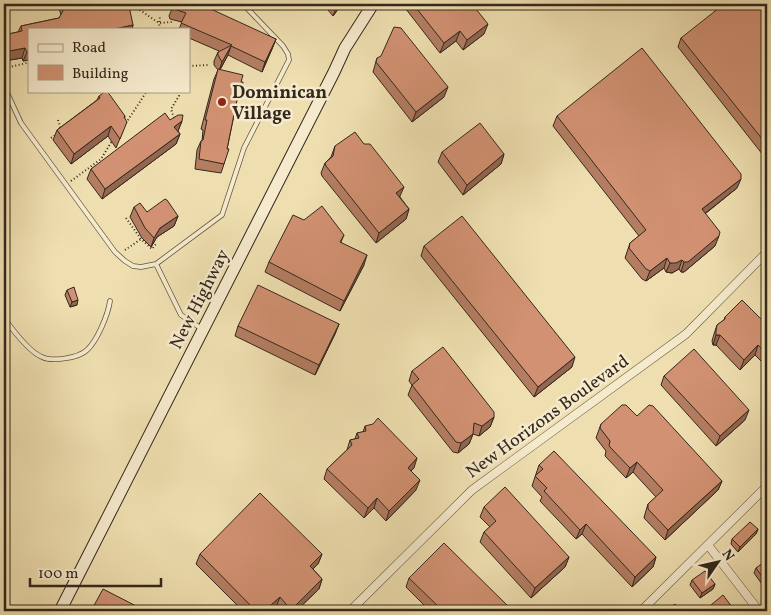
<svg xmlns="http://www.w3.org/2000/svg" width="771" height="615" font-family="Vollkorn,serif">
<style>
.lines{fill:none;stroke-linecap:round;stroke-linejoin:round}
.lane-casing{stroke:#625642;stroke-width:5.5}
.street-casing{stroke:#625642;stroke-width:9}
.secondary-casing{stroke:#33281d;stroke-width:13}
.path{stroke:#33281d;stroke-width:2;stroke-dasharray:1 2.5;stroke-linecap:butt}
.lane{stroke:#f5eacc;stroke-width:4}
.street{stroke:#f5eacc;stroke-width:8}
.secondary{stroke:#f5eacc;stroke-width:11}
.wall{fill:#b47d62;stroke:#33281d}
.shaded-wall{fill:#926650;stroke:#33281d}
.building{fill:#d19172;stroke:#33281d}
.poi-dot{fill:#8f2418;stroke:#f5eacc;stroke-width:2}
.labels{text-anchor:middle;stroke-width:5;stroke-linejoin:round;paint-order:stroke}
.poi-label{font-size:18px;font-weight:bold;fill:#33281d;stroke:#f5eacc;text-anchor:start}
.street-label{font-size:18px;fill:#33281d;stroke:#f5eacc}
</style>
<rect width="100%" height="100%" fill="#efdfb0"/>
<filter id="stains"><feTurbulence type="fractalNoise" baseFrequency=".004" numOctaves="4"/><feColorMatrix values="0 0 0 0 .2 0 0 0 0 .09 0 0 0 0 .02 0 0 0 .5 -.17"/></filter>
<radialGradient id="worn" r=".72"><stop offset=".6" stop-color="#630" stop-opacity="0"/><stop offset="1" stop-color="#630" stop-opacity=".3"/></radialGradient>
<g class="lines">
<g class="lane-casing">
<path id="lane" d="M4 5 7 4
M4 86 21 123 115 252 125 261 133 266 141 267 156 264 222 215 244 148 289 60 288 54 283 46 243 4
M156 264 181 315 202 329
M4 318C12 329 29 352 42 357 52 362 79 358 87 350 97 341 108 315 110 301"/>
</g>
<g class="street-casing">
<path id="street" d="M708 545 759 611
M350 611 472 490 686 334 767 252
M641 611 767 486"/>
</g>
<g class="secondary-casing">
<path id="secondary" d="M60 611 334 72 345 48 373 4"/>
</g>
<path class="path" d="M131 4 159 23 172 22
M159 29 160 15
M189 66 209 65
M5 68 27 63
M174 118 171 109 179 96 178 91
M58 120 61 129
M124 126 147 91
M51 138 57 134
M71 181 101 159 112 141
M126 218 141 239 152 249 156 244
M125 250 141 239"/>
<use href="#lane" class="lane"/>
<use href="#street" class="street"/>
<use href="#secondary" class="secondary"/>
</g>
<path class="wall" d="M61 4H127L133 25 132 29H29V60L23 61 22 58 4 61V35L18 32 21 26 59 18 61 15 59 8Z
M174 4 188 9 276 39 272 49 262 72 228 55 220 70 241 82 242 90 238 100H237L224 164 221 173 195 169 197 150 201 141H202L203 130 201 129 214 79 218 70 214 65V61L218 52 219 51 189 38V29H179L182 22 170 19 169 16Z
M323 4H342L333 16Z
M402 4H472L484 34 463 50 456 41 440 53Z
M767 4V155L765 153 763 155 678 47 681 38Z
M377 58 444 97 412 122 373 72Z
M99 96 125 116 123 131 116 148 108 136 71 164 53 140 57 130 97 100Z
M557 116 737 188 705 214 715 246 684 272H681L679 269 672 273 666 272 664 268 646 281 642 279 625 258 630 243 639 236 553 126Z
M182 121 178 131 180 134 176 144 102 199 87 179 91 169Z
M335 146 400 196V197L409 209 406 219 376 243 322 176 321 173 325 163 331 157Z
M442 152 504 154 501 164 463 195 438 162Z
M134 207 147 212 178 216 174 226 157 237 151 247 142 238 130 217Z
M304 220 344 235 341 242 364 265 340 311 265 272 269 262Z
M424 246 572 367 534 397 421 256Z
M767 276V285L765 283Z
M67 290 77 305 70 307 65 295Z
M742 300 767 357 762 362 755 355 740 370 716 345H713L712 341 714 334 717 325 724 320 725 317Z
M339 324 335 334 315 375 235 336 238 326Z
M412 371 494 417 490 427 479 436 473 434 469 444 458 453 453 452 408 395 412 385 409 381Z
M664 376 745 420 716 446 661 385Z
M637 416 722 481 718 490 665 540 644 518 645 514 648 504 656 497 633 472 626 478 605 456 606 451 596 438 601 424Z
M365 426 414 468 411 471 416 490 386 521 374 508 364 518 324 479 327 469 347 450 350 440 355 439 357 433 363 432Z
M539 465 656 557 653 567 632 587 582 534 576 539 540 501 542 497 532 486Z
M767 506V521L762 513 764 508Z
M484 507 569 557 565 567 531 598 480 542 484 532 490 527 480 517Z
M758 529 756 534 738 552 731 544 732 539Z
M200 554H322L318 564 313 569 322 579 319 589 296 611H280L276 607 271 611H243L196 564Z
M767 566V584L764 587 754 573 756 568Z
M409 578 513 611H430L406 587Z
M692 580 715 584 713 589 700 598 690 585Z
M711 605 730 611H710L709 610Z"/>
<path class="shaded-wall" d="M338 4H342L333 16 337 6Z
M488 24 484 34 463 50 467 40Z
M133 25 132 29H114Z
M460 31 456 41 440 53 444 43Z
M276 39 272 49 262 72 265 62Z
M231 46 228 55 219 71 222 62Z
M25 48 22 58 4 61V52Z
M29 51V60L23 61 27 52Z
M448 87 444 97 412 122 416 112Z
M182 121 178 131 171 136 174 127Z
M111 126 108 136 71 164 74 154Z
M180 134 176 144 102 199 105 189Z
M767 145V148L765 153 763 155Z
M504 154 501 164 463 195 467 185Z
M741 179 737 188 698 219 702 209Z
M404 187 400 196 393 203 396 193Z
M409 209 406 219 376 243 379 233Z
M178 216 174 226 157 237 151 247 154 238 160 228Z
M719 236 715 246 684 272H681L684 262Z
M367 255 364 265 340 311 344 301Z
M667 258 664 268 646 281 650 271Z
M682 260 679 269 672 273 666 272 670 263Z
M78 300 77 305 70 307 72 302Z
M339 324 335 334 315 375 319 365Z
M716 335H720L716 345H713Z
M758 345 755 355 740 370 744 360Z
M767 351V357L762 362 765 352Z
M575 357 572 367 534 397 538 387Z
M749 410 745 420 716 446 720 436Z
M494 417 490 427 479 436 482 426Z
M473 434 469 444 458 453 461 443Z
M417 458 414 468 404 477 408 468Z
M637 462 633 472 626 478 630 468Z
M420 480 416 490 386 521 389 511Z
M722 481 718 490 665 540 668 530Z
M377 498 374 508 364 518 368 508Z
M586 524 582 534 576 539 580 530Z
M758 529 756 534 738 552 740 547Z
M322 554 318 564 306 575 310 566Z
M569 557 565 567 531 598 535 588Z
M656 557 653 567 632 587 635 577Z
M322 579 319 589 296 611H291V610Z
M767 580V584L764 587 766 582Z
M715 584 713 589 700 598 702 593Z
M280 597 276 607 271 611H264Z"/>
<path class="building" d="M64 4H127L128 6H129L133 25 114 29H29V51L27 52 25 48 4 52V35L22 31 21 26 59 18 65 7Z
M174 4H181L188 9 190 4H200L276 39 265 62 231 46 222 62 218 55V52L232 45 181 23 186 13 174 9 173 6Z
M413 4H472L488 24 467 40 460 31 444 43Z
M724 4H767V145L681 38Z
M394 27 401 28 448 87 416 112 376 62 377 58 381 56Z
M642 48 741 174V179L702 209 720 232 719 236 688 262H684L682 260 676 263H670L667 258 650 271 646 269 629 248 630 243 646 230 557 116Z
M218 69 243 75 241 82H243L242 90H239L227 149H229L224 164 199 159 201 141 203 140 207 120H205Z
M106 91H107L125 116 124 117 127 122 120 139 111 126 74 154 57 130 100 98 99 96Z
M165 113 170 120 178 115H183L182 121 174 127 180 134 105 189 91 169Z
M480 123 504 154 467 185 442 152Z
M355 132 364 144H370L404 187 396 193 409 209 379 233 326 166 325 163 333 156 335 146Z
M165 199 167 200 178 216 160 228 154 238 145 228 134 207 140 203 147 212Z
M322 206 344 235 340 242 367 255 344 301 269 262 293 215 304 220Z
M462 216 575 357 538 387 424 246Z
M258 285 339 324 319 365 238 326Z
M74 287 78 300 72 302 67 290Z
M742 300 767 325V351L765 352 758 345 744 360 720 335H716V331L717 325 725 319V317Z
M443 347 494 412V417L482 426 474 423 473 434 461 443 456 442 412 385 419 379 412 371Z
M694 349 749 410 720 436 664 376Z
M622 405H626L637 416 649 405 653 406 722 481 668 530 648 509V504L663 490 637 462 630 468 609 446 610 441 600 428 601 424Z
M378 418 417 458 408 468 420 480 389 511 377 498 368 508 327 469 352 445 350 440 359 438 357 433 366 431 365 426 373 424Z
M554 451 656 557 635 577 586 524 580 530 544 491 547 488 535 476 543 469 539 465Z
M505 487 569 557 535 588 484 532 496 521 484 507Z
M260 493 322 554 310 566 322 579 291 610 280 597 264 611H256L200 554Z
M767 506V513L764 508Z
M750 522 758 529 740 547 732 539Z
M444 543 513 611H443L409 578Z
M764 562 767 566V580L766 582 756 568Z
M705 571 715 584 702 593 692 580Z
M103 589 142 609 141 611H91Z
M723 595 732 607 725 611H721L719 609 715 611 711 605Z
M675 604 680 611H666Z
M387 605 394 611H381Z"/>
<circle class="poi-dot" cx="222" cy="102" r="5"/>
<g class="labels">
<g class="poi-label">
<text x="232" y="98">Dominican<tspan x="232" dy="21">Village</tspan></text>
</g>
<g class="street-label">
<text transform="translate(199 299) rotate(-63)" y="6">New Highway</text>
<text transform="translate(547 416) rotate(-36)" y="6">New Horizons Boulevard</text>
</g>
</g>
<rect width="771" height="615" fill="none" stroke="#efdfb0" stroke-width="20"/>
<rect x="5" y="5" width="761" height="605" fill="none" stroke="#33281d" stroke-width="2.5"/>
<rect x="10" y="10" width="751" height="595" fill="none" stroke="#33281d"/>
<rect x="28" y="28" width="162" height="65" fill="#f5eacc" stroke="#a79c86"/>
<rect x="38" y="44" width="25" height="8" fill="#f5eacc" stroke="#a79c86"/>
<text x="72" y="52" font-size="15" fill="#33281d">Road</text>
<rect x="38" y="65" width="25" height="15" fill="#d19172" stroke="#a79c86"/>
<text x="72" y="78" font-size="15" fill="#33281d">Building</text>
<g transform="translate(718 562) rotate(56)" stroke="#f5eacc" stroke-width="4" paint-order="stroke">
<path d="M0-4L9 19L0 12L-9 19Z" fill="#33281d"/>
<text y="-8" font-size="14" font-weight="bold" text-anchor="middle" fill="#33281d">N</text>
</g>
<path d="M30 578v8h131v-8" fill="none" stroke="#33281d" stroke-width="2.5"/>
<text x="38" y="578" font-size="15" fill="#33281d" stroke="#f5eacc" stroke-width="4" paint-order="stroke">100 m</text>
<rect width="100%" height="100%" filter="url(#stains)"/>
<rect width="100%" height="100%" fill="url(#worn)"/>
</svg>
